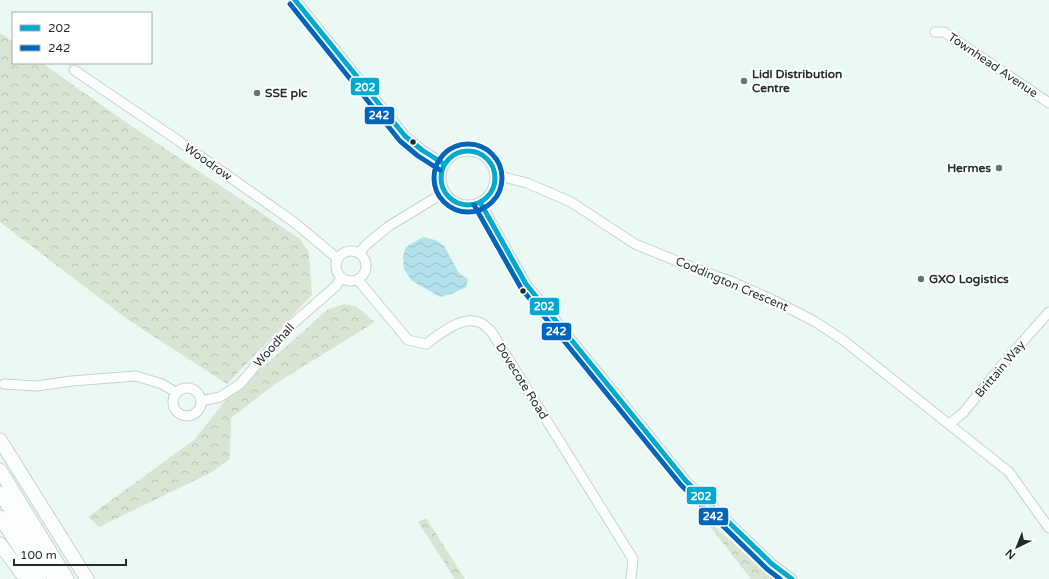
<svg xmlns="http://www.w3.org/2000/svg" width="1049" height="579" font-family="'Varela Round',sans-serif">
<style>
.forest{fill:url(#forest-crowns)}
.water{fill:url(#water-waves)}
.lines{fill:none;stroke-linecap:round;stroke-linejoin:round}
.minor-casing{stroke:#c6d3ce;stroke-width:11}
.highway-casing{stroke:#c6d3ce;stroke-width:15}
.minor{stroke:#fcfefd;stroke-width:9}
.highway{stroke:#fcfefd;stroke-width:13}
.bus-1-casing{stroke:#fff;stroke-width:8}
.bus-2-casing{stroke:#fff;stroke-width:8}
.bus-1{stroke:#00a9ce;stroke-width:5}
.bus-2{stroke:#0065bd;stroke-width:5}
.poi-dot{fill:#66746f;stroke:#fff;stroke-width:1.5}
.bus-dot{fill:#1f2c27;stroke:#fff;stroke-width:1.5}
.labels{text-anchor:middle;stroke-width:4;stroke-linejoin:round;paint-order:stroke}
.street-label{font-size:12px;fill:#1f2c27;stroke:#fff}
.poi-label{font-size:12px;font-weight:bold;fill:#1f2c27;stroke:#fff;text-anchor:start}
.line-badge{stroke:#fff;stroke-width:1.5}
.badge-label{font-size:11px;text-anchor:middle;font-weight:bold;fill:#fff}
</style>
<defs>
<pattern id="forest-crowns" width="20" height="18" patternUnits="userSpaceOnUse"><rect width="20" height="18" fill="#d7e5d2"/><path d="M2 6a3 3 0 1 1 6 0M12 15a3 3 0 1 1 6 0" fill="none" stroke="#b8c5b4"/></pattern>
<pattern id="water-waves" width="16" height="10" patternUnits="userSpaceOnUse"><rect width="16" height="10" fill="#b3e1eb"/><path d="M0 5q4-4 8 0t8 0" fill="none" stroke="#9ac1ca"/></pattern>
</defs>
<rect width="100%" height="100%" fill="#eaf9f4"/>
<path class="forest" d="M0 33 13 42V63H42L127 123 300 239 309 253 312 295 227 384 127 319 0 222Z
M344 304 357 307 375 322 275 384 231 418 230 459 212 472 99 527 88 517 194 440 226 400 327 310Z
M702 516 711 523 753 561 778 579H751Z
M426 518 465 579H455L418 522Z"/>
<path class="water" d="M423 237 435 240 444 246 459 273 468 279 466 287 454 293 440 297 412 281 404 269 403 256 406 247Z"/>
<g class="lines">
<g class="minor-casing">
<path id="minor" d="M295 0 405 136 422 150 444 164
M935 32H944L1049 103
M74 70 176 139 295 223 338 259
M441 178a27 27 0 1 1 54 0a27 27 0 1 1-54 0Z
M496 175 527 183 571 202 635 244 694 268 735 283 773 300 814 321 843 340 1009 472 1049 528
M480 202 526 284 686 481 772 564 792 579
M336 266a15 15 0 1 1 30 0a15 15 0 1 1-30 0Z
M359 253 367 244 389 226 445 192
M358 280 408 340 426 344C440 334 463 314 481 323 485 325 488 329 491 331L633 559 631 579
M4 384 36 386 72 381 136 376 162 384 177 393
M173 402a14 14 0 1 1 28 0a14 14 0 1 1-28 0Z
M201 401 220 397 240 384 289 327 336 286 341 278
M949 424 963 413 1007 359 1049 312"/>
</g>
<g class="highway-casing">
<path id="highway" d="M0 440 87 579
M0 470 67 579
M0 493 55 579
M0 517 40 579
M0 544 26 579"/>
</g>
<use href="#minor" class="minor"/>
<use href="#highway" class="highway"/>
<g class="bus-1-casing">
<path id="bus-1" d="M295 0 405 136 422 150 444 164
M441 178a27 27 0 1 1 54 0a27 27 0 1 1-54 0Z
M480 202 526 284 686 481 772 564 792 579"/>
</g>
<g class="bus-2-casing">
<path id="bus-2" d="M290 4 400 141 418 156 440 170
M434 178a34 34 0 1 1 68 0a34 34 0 1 1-68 0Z
M474 205 521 288 681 485 767 569 780 579"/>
</g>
<use href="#bus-1" class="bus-1"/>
<use href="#bus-2" class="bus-2"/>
</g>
<g class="poi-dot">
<circle cx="744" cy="81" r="4"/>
<circle cx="257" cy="93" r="4"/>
<circle cx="999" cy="168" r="4"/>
<circle cx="921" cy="279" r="4"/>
</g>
<g class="bus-dot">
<circle cx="413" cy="142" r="3.5"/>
<circle cx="523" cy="291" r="3.5"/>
</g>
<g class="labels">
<g class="street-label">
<text transform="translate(993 65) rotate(34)" y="4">Townhead Avenue</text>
<text transform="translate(208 162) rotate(35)" y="4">Woodrow</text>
<text transform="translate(732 284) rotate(23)" y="4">Coddington Crescent</text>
<text transform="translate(274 345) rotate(-48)" y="4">Woodhall</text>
<text transform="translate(1000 369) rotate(-50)" y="4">Brittain Way</text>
<text transform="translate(522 381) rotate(58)" y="4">Dovecote Road</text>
</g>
<g class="poi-label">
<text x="752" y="78">Lidl Distribution<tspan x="752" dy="14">Centre</tspan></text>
<text x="265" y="97">SSE plc</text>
<text x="991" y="172" text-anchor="end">Hermes</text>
<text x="929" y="283">GXO Logistics</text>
</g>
</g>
<g class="line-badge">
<rect x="350" y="77" width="30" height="19" rx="4" fill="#00a9ce"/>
<rect x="364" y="106" width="31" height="19" rx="4" fill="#0065bd"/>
<rect x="529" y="297" width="31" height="19" rx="4" fill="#00a9ce"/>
<rect x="541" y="322" width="31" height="19" rx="4" fill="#0065bd"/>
<rect x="686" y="486" width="31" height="19" rx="4" fill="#00a9ce"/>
<rect x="698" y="507" width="31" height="19" rx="4" fill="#0065bd"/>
</g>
<g class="badge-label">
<text x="365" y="91">202</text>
<text x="379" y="119">242</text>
<text x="544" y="310">202</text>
<text x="556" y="335">242</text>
<text x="701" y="500">202</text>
<text x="713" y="520">242</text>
</g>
<rect x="12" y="12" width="140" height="52" fill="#ffffff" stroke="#a5aba9"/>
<rect x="20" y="25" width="20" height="6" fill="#00a9ce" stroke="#a5aba9"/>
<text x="48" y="32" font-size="12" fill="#1f2c27">202</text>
<rect x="20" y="45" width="20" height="6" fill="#0065bd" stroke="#a5aba9"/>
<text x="48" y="52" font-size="12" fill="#1f2c27">242</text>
<g transform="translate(1017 547) rotate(223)" stroke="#ffffff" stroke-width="3" paint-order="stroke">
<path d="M0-3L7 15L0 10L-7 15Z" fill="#1f2c27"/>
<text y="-6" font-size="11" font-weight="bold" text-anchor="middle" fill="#1f2c27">N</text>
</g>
<path d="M14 559v6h112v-6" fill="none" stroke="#1f2c27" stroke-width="2"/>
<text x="20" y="559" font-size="12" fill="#1f2c27" stroke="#ffffff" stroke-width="3" paint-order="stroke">100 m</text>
</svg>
